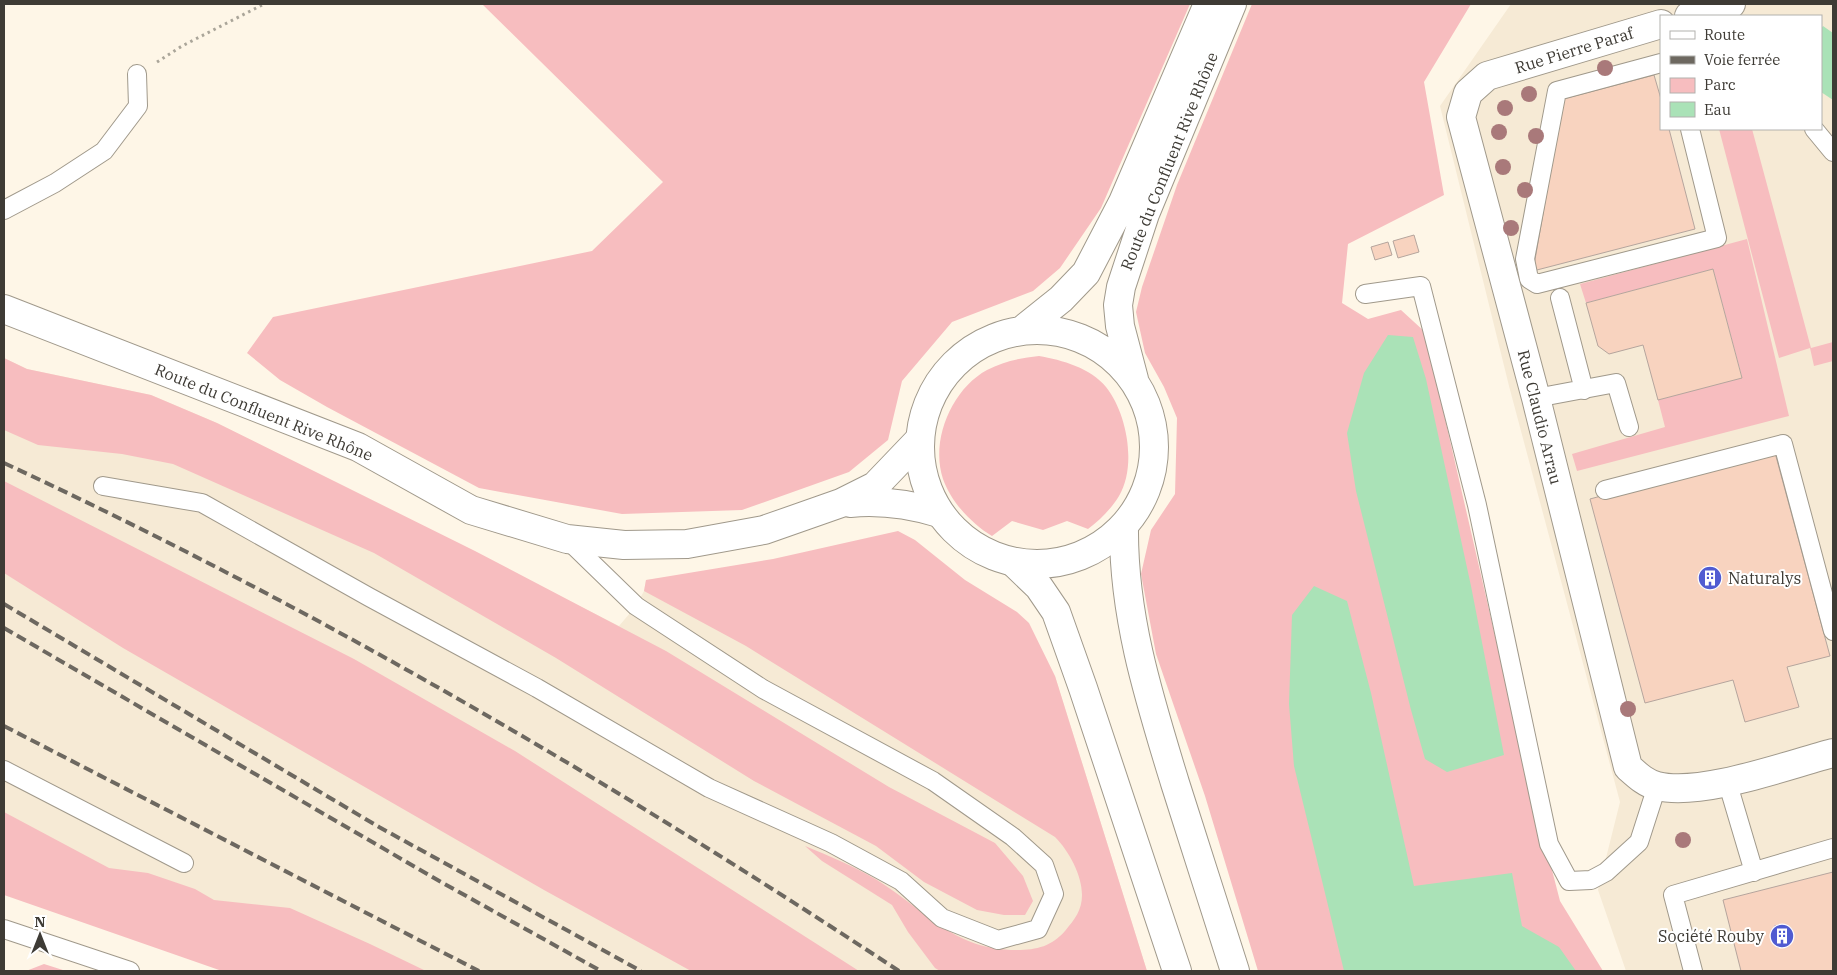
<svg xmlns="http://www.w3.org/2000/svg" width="1837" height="975" font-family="'IBM Plex Serif',serif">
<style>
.built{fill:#f6ead5;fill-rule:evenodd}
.green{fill:#f7bdbf}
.water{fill:#aae2b7}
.building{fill:#f8d3bf;stroke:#b5a59d}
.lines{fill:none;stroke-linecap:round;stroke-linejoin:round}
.lane-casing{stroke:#a0998b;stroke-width:20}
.street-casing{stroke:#a0998b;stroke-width:30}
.primary-casing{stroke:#a0998b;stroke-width:30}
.highway-casing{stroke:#a0998b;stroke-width:30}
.path{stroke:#aaa599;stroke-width:3;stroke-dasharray:2.5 4;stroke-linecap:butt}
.lane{stroke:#fff;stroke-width:18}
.street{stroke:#fff;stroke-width:28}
.primary{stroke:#fff;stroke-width:28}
.highway{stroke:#fff;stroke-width:28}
.rail{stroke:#6d6860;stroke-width:4;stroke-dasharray:10 5;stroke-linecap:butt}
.tree{fill:#a9797a}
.labels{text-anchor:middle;stroke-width:4;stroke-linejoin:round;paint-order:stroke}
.street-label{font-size:16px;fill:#3e3b35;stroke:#fff}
.poi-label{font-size:16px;fill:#3e3b35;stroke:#fff;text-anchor:start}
</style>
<rect width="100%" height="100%" fill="#fef6e7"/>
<path class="built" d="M1511 4H1833V971H1626L1598 890 1620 802 1509 386 1440 106ZM1661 16H1821V129H1661Z
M4 358 27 369 151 395 217 423 619 626 636 606 644 591 646 580 670 577 1055 676 1147 971H251L4 884Z"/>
<path class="green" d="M482 4H1190L1101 208 1060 268 1033 291 952 322 902 381 888 440 849 472 742 510 622 514 479 488 327 407 280 380 247 353 273 317 592 251 663 182Z
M1252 4H1471L1424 82 1444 195 1348 244 1342 303 1368 319 1401 310 1425 332 1525 766 1560 901 1603 971H1258L1205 796 1156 654 1141 574 1151 530 1175 494 1177 418 1164 387 1145 353 1136 312 1142 287 1177 185Z
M1719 129H1752L1811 348 1833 342V361L1814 366 1810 348 1779 358Z
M1747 239 1789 416 1577 471 1572 454 1665 427 1658 400 1742 377 1713 269 1586 303 1580 284Z
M1039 356C1062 360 1091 368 1106 387 1127 413 1137 466 1119 496 1111 509 1100 520 1088 529L1067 521 1043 530 1012 521 992 536C972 524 951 502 943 479 930 440 952 389 987 370 1004 361 1021 358 1039 356Z
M4 358 27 369 151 395 217 423 475 551 666 651 889 787 995 843 1023 876 1033 901 1025 915H1004L977 910 924 882 876 846 754 781 556 658 374 553 173 464 122 454 38 445 4 430Z
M4 481 354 659 515 751 859 971H691L544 890 123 648 4 573Z
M898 531 915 540 965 580 1017 612 1029 623 1055 676 1147 971H940L935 968 908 932 892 905 822 861 805 846C829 856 854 866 877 880 927 911 953 950 1017 950 1037 950 1052 946 1065 931 1075 919 1082 910 1082 895 1082 875 1069 851 1055 837L746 646 644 591 646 580 773 559Z
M4 812 109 868 148 873 195 889 214 900 290 908 370 944 426 971H222L4 895Z
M44 964 66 971H26Z"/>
<path class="water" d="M1823 26 1833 33V100L1821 92V29Z
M1388 335 1413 337 1426 379 1471 586 1504 755 1447 772 1425 759 1411 710 1356 491 1347 433 1364 373Z
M1314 586 1347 601 1371 693 1414 886 1512 873 1522 926 1559 947 1576 971H1344L1294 766 1289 704 1292 615Z"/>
<path class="building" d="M1654 75 1661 99V129H1669L1695 229 1533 271 1563 99Z
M1414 235 1419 252 1398 258 1393 241Z
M1388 242 1392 255 1375 260 1371 247Z
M1713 269 1742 378 1658 400 1643 345 1609 354 1598 346 1586 303Z
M1774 449 1830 656 1787 667 1799 707 1745 722 1733 680 1645 703 1590 499Z
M1833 872V971H1741L1723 900Z"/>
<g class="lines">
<g class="lane-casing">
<path id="lane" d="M1661 63 1557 91 1525 259 1529 279 1537 284 1717 238 1690 129
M1814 129 1833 152
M4 210 55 183 104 151 138 106 137 74
M1365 294 1421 286 1477 505 1549 844 1569 881 1591 880 1606 872 1639 842 1657 786
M1560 298 1584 390
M1536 398 1616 383 1629 427
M103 486 202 503 369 597 537 688 709 788 831 843 901 881 942 918 998 940 1038 929 1054 894 1044 865 1013 837 933 781 763 689 636 606 567 539
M1605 490 1783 444 1833 631
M4 770 184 863
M1727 781 1754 872
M4 929 130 971
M1693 971 1673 895 1833 848"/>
</g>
<g class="street-casing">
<path id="street" d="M1689 16 1731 4
M1661 24 1487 76 1468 93 1461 117 1536 398 1628 767C1637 775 1645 783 1657 786 1701 797 1787 765 1833 753
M4 309 358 447 471 510 567 539 624 545 687 544 764 530 841 503 875 486 920 439
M850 503C881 500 909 504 939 513"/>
</g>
<g class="primary-casing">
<path id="primary" d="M920 447a117 117 0 1 1 234 0a117 117 0 1 1-234 0Z
M1021 331 1061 299 1086 273 1123 202 1208 4
M1134 379 1120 326 1118 305 1121 287 1145 214 1232 4"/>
</g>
<g class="highway-casing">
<path id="highway" d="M1124 527C1123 616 1149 698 1175 783 1195 846 1215 908 1235 971
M1013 562 1039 587 1056 612 1083 688 1177 971"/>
</g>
<path class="path" d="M157 62 182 46 264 4"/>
<use href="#lane" class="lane"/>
<use href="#street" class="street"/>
<use href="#primary" class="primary"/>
<use href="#highway" class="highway"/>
<path class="rail" d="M4 463C316 608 612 782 899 971
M4 604 379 827 641 971
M4 628 441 882 601 971
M4 726 479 971"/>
</g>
<g class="tree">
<circle cx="1605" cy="68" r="8"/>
<circle cx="1529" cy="94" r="8"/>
<circle cx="1505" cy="108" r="8"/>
<circle cx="1499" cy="132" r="8"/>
<circle cx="1536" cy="136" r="8"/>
<circle cx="1503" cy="167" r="8"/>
<circle cx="1525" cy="190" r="8"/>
<circle cx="1511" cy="228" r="8"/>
<circle cx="1628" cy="709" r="8"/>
<circle cx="1683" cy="840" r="8"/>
</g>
<defs>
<g id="building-disc" transform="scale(1.25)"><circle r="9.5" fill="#505bd1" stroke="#fff"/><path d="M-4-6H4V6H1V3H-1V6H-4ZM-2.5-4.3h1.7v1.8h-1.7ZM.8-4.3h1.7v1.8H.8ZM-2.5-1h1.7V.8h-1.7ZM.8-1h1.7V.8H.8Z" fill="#fff"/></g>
</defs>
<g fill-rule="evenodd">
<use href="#building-disc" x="1710" y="578"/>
<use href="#building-disc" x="1782" y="936"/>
</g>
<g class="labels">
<g class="street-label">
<text transform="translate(1574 50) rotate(-17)" y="6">Rue Pierre Paraf</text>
<text transform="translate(1169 161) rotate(-68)" y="6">Route du Confluent Rive Rhône</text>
<text transform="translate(264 412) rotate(22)" y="6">Route du Confluent Rive Rhône</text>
<text transform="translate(1540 417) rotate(76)" y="6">Rue Claudio Arrau</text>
</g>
<g class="poi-label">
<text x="1728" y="584">Naturalys</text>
<text x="1764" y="942" text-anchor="end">Société Rouby</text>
</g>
</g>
<rect width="1837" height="975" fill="none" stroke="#3e3b35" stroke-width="10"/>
<rect x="1660" y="15" width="162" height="115" fill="#ffffff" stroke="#b2b1ae"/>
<rect x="1670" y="31" width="25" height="8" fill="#ffffff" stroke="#b2b1ae"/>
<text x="1704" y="40" font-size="15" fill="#3e3b35">Route</text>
<rect x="1670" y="56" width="25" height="8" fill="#6d6860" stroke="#b2b1ae"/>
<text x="1704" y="65" font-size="15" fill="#3e3b35">Voie ferrée</text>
<rect x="1670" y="78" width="25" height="15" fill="#f7bdbf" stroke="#b2b1ae"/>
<text x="1704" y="90" font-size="15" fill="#3e3b35">Parc</text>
<rect x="1670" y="102" width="25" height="15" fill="#aae2b7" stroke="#b2b1ae"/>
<text x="1704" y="115" font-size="15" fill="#3e3b35">Eau</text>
<g transform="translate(40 935)" stroke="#ffffff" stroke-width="4" paint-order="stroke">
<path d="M0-4L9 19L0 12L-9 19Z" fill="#3e3b35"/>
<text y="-8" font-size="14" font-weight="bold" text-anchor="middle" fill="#3e3b35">N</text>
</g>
</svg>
